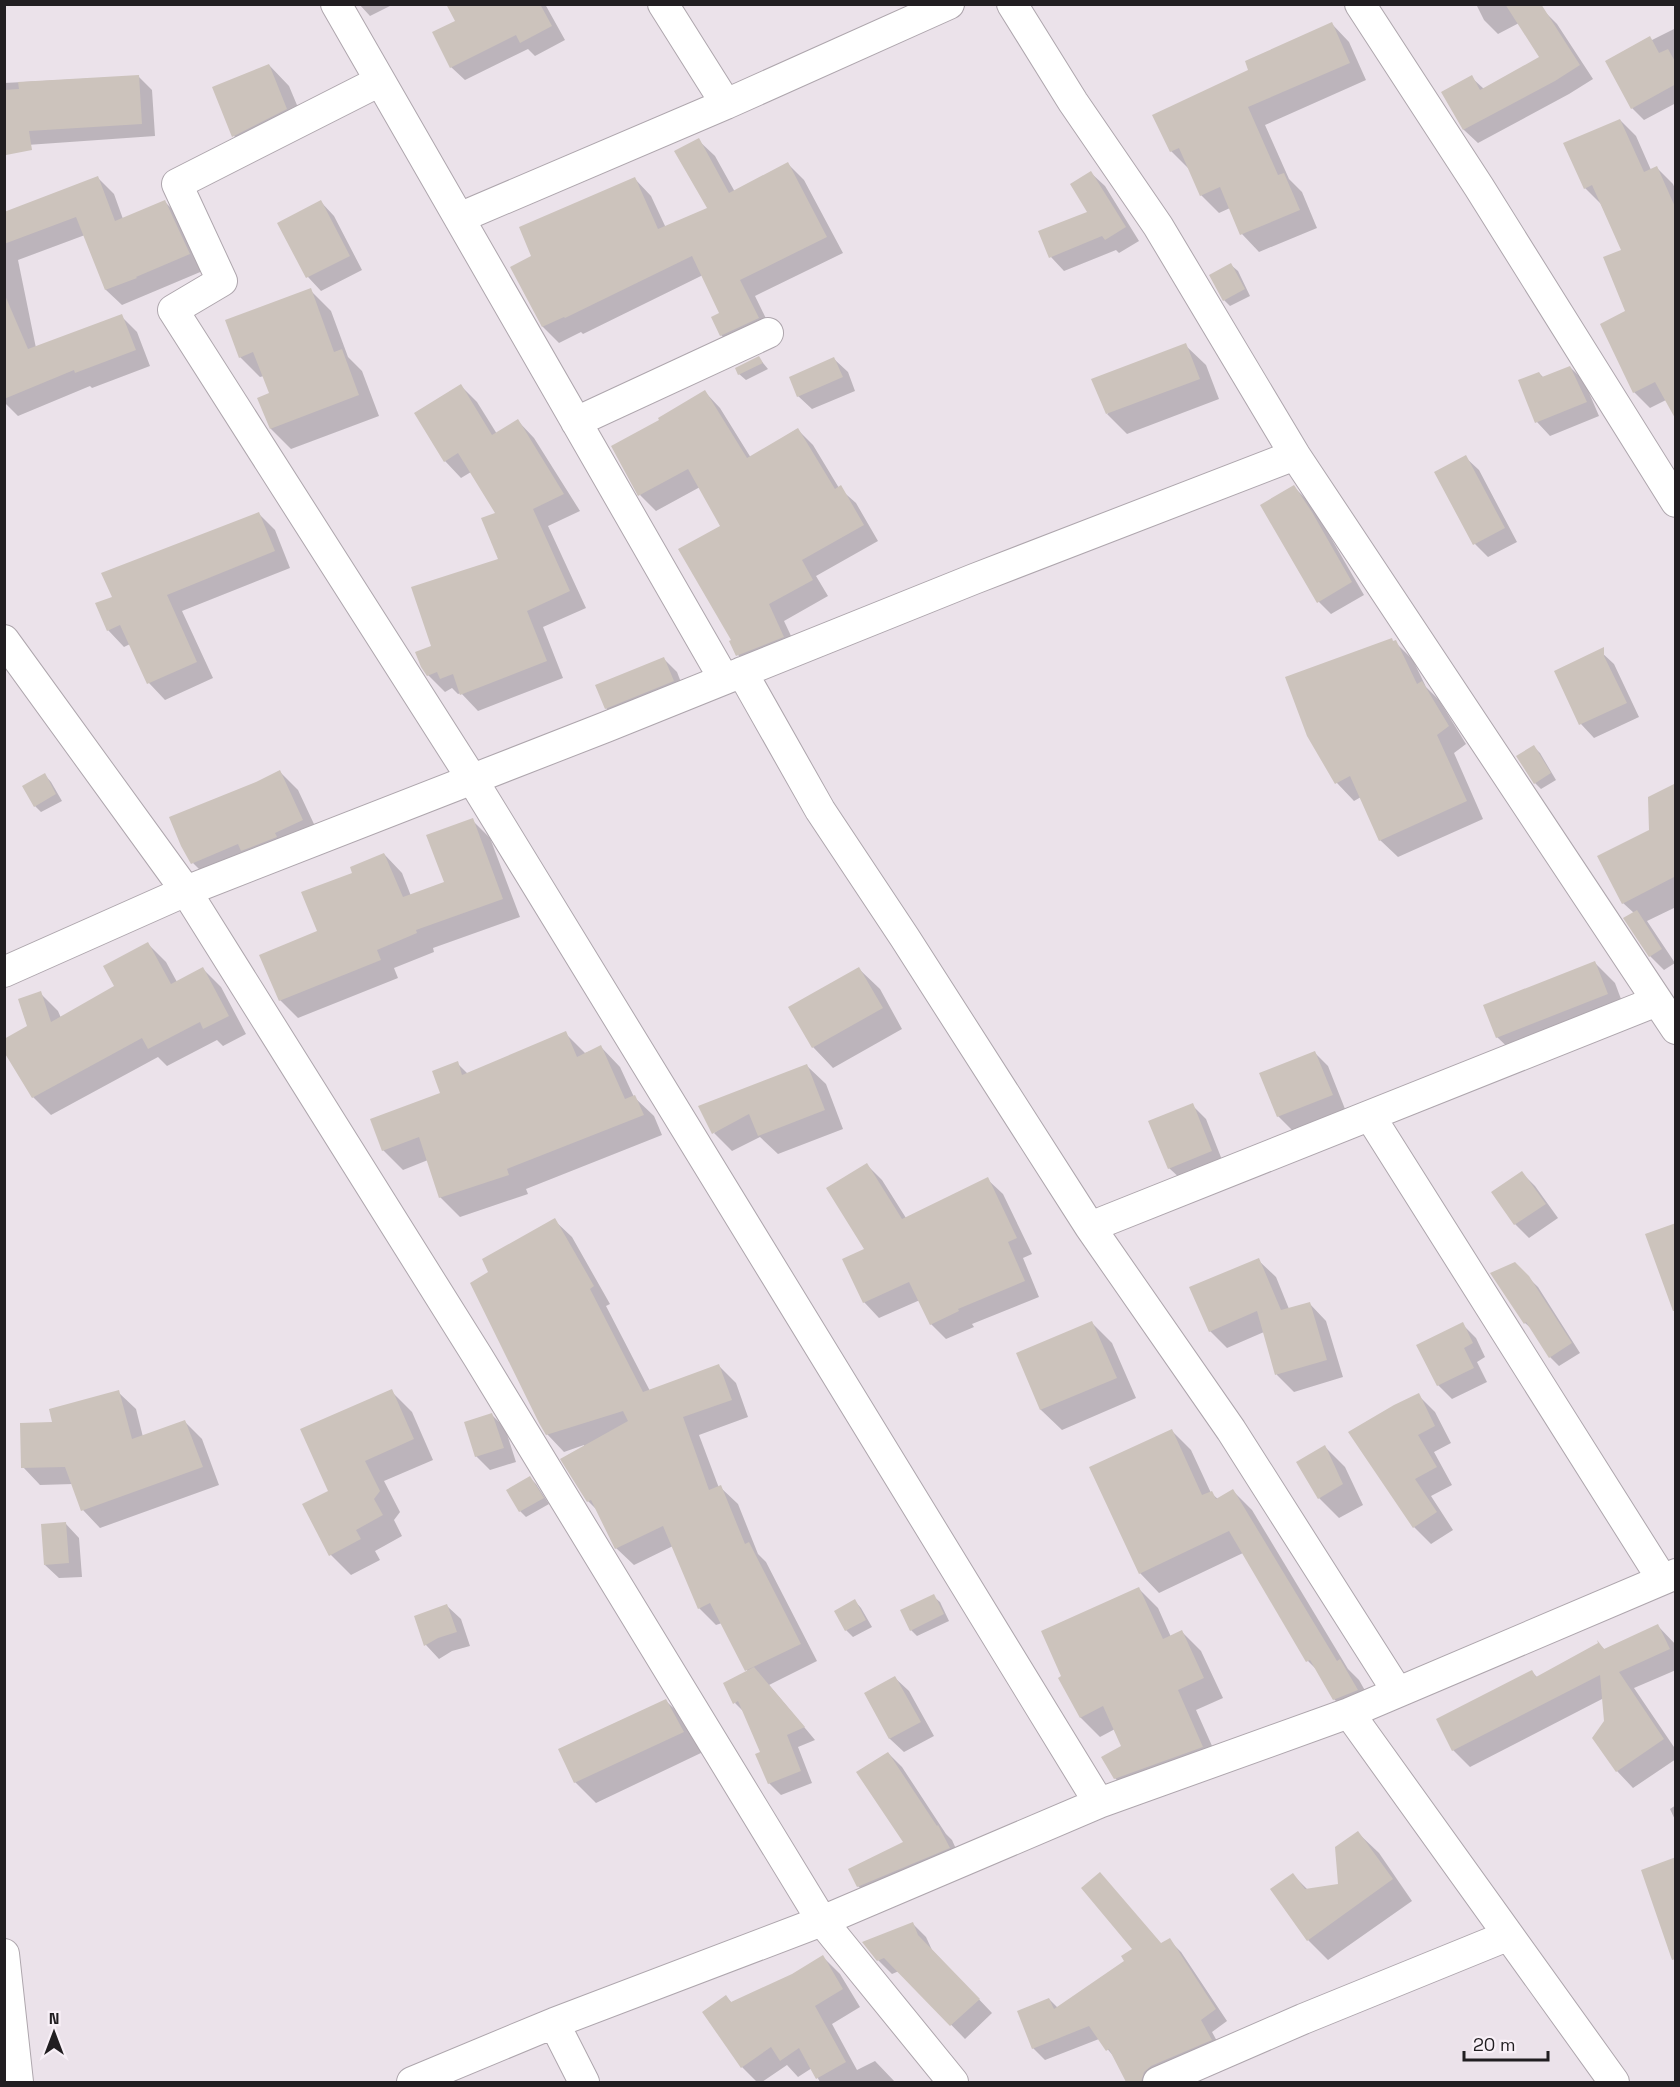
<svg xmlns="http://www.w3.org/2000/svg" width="1680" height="2087" font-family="'Space Grotesk',sans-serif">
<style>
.shadow{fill:#0003}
.building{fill:#ccc3bc}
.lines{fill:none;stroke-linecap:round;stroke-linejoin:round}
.street-casing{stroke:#aea6ad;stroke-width:32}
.street{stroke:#fff;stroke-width:30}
</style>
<rect width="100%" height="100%" fill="#ebe2ea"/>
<path class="shadow" d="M359 4H394L370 16Z
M447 4H545L565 40 535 56 528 49 465 80 451 67 457 21Z
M1476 4H1537L1557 24 1593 79 1569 94 1478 143 1464 130 1443 92 1471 77 1484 89 1542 58 1519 23 1498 34 1484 20Z
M1332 24 1349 42 1366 80 1265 125 1289 179 1302 192 1317 228 1259 252 1242 234 1230 208 1219 213 1201 195 1189 169 1171 151 1250 71Z
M1676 28V103L1644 120 1632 108 1652 40Z
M269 65 289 86 307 129 254 156 234 136Z
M138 76 152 90 155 136 27 145 7 129H4V83Z
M1620 120 1636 136 1651 170 1657 168 1673 184 1676 191V411L1666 400 1650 408 1634 392 1623 251 1601 204 1585 188Z
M698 140 715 156 735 192 788 164 804 180 843 253 755 296 774 335 738 352 721 335V314L703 275 583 334 581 332 559 343 543 327 512 268 533 256 635 179 651 196 666 228 710 208Z
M1091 173 1105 186 1139 241 1119 253 1116 250 1064 271 1051 257 1089 212Z
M98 178 114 194 123 219 165 202 181 218 205 270 122 305 106 290 85 235 18 260 36 348 121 316 137 332 150 366 92 388 90 386 18 416 4 402V222Z
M321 202 334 216 362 270 321 291 308 277 279 223Z
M1231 265 1238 271 1250 296 1230 306 1224 300Z
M310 290 331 311 348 357 362 371 379 416 291 449 271 429V393L264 376 260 377 240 357Z
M1185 345 1206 365 1219 399 1127 434 1107 414Z
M759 358 768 369 746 380 739 374Z
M834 359 848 372 855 391 812 409 798 396Z
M1570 367 1584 381 1599 416 1550 436 1537 422 1539 373 1544 378Z
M461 386 477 402 497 434 518 421 534 438 580 511 548 526 586 608 543 627 563 678 478 711 461 693 458 694 452 688 445 692 428 675 432 647 500 560 497 513 471 472 461 478 445 461Z
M705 392 720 408 751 458 797 429 813 445 839 488 856 503 878 541 816 576 828 596 784 621 799 653 754 671 738 655 722 526 700 487 656 511 640 495 661 421Z
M1465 457 1479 470 1517 542 1488 557 1475 544Z
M1294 487 1306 499 1324 526 1364 595 1331 614 1319 602Z
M258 513 275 530 290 568 182 611 213 678 165 700 149 683 130 644 124 647 108 630 114 598Z
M1395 642 1413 660 1426 687 1439 700 1466 744 1454 753 1483 819 1398 857 1380 840 1361 797 1354 801 1337 783 1308 734Z
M1600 651 1614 664 1639 717 1594 738 1581 724 1556 672Z
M664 659 677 672 686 695 619 722 606 708Z
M1534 747 1540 753 1556 780 1541 789 1535 783Z
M279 771 298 790 321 839 212 882 193 863 257 783Z
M45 775 51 782 62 801 41 812 35 806Z
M1676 784V907L1647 921 1675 963 1664 970 1650 956 1625 919 1634 913 1623 903 1651 831Z
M472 820 490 838 520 917 433 948 434 952 394 968 398 978 298 1018 280 1000 354 873 384 854 402 873 411 896 446 883Z
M148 944 166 962 177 982 203 969 221 987 246 1034 223 1046 217 1040 167 1066 158 1057 51 1115 33 1097 29 1026 40 993 58 1011 61 1018 116 987Z
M1595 963 1615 983 1627 1015 1518 1057 1497 1037Z
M859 969 880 989 902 1029 833 1068 813 1047Z
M565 1033 585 1053 601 1047 620 1067 634 1097 654 1116 662 1135 526 1189 528 1194 460 1217 440 1197 428 1160 403 1170 383 1150 442 1094 457 1063 468 1074Z
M1315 1053 1328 1066 1345 1109 1292 1130 1278 1116Z
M807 1066 826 1084 843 1129 778 1154 760 1137 732 1151 714 1133Z
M1192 1105 1206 1119 1224 1165 1183 1181 1169 1168Z
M867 1165 882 1180 906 1218 987 1179 1003 1194 1032 1254 1023 1258 1039 1297 972 1324 974 1327 946 1339 931 1324 920 1300 879 1318 864 1302 867 1250Z
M1522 1173 1535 1186 1558 1218 1529 1238 1515 1224 1493 1193Z
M554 1220 572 1237 610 1304 606 1306 650 1391 719 1366 736 1383 748 1417 699 1435 719 1488 720 1487 738 1504 758 1554 766 1562 817 1661 769 1685 815 1740 798 1747 812 1783 781 1795 769 1783 762 1753 744 1712 735 1703 748 1672 722 1623 716 1625 699 1608 673 1546 634 1565 616 1548 598 1511 588 1501 584 1445 564 1452 547 1434 490 1273Z
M1258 1260 1276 1277 1289 1309 1309 1303 1326 1321 1343 1377 1294 1392 1277 1375 1264 1332 1227 1348 1210 1331Z
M1514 1264 1538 1287 1580 1353 1559 1366 1550 1357 1533 1330 1525 1323Z
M1092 1323 1112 1343 1136 1398 1062 1430 1041 1410 1018 1354Z
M1462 1324 1476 1338 1485 1357 1477 1362 1487 1382 1452 1399 1438 1385Z
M391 1391 412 1412 433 1460 384 1481 400 1512 394 1520 402 1536 375 1551 380 1560 351 1575 331 1555 329 1491Z
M118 1392 136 1409 143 1437 185 1422 202 1439 219 1485 100 1528 83 1510 73 1484 40 1485 23 1467 54 1423Z
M1418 1395 1435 1412 1451 1443 1434 1452 1452 1485 1431 1496 1453 1530 1431 1544 1414 1527 1350 1432Z
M492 1415 505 1428 516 1462 490 1470 476 1456Z
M1172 1431 1191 1450 1211 1493 1219 1500 1233 1491 1252 1510 1348 1669 1359 1680 1376 1710 1354 1719 1334 1699 1320 1673 1308 1661 1243 1553 1159 1593 1140 1573Z
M1325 1447 1345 1467 1363 1505 1339 1518 1319 1498Z
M530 1478 536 1484 549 1504 526 1517 520 1511Z
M66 1524 79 1538 82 1577 59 1578 45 1565Z
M1139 1589 1158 1608 1171 1637 1182 1632 1201 1651 1223 1698 1196 1710 1221 1766 1134 1798 1115 1778 1123 1746 1115 1729 1100 1737 1081 1718 1060 1678Z
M933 1596 940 1602 949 1621 917 1636 911 1630Z
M855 1601 861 1608 872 1627 853 1637 846 1630 836 1612Z
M447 1606 461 1619 470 1646 452 1651 439 1659 426 1645 416 1617Z
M1658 1626 1676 1645V1670L1634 1688 1676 1750V1759L1633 1788 1617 1771 1606 1721 1604 1698 1470 1767 1453 1750 1532 1672 1538 1678 1599 1644 1605 1650Z
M895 1678 909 1691 934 1736 904 1752 890 1739 866 1694Z
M666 1701 687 1721 703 1752 596 1803 575 1782Z
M888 1753 902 1767 946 1834 952 1840 962 1862 872 1900 858 1886 905 1843Z
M1676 1805V1822L1670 1809Z
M1358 1833 1379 1853 1412 1901 1328 1960 1308 1940 1293 1875 1308 1890 1340 1886Z
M1100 1874 1162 1945 1169 1940 1181 1952 1227 2021 1212 2032 1223 2052 1158 2082H1128L1115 2058 1099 2039 1045 2060 1033 2048 1049 1999 1058 2008 1126 1961 1135 1949Z
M913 1924 926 1937 932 1950 992 2013 965 2039 899 1971 892 1974 878 1960Z
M823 1957 840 1974 860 2007 832 2024 857 2070 875 2061 895 2082H820L812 2068 798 2077 787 2065 762 2082H757L742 2067 726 1997 732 2003 793 1975Z"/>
<path class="building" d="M446 4H540L552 26 520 43 516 35 450 68 432 32 455 21Z
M1505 4H1541L1580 65 1555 81 1463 130 1441 92 1472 75 1480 90 1539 57Z
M1332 22 1350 63 1248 107 1278 175 1284 173 1300 210 1240 235 1220 187 1200 196 1179 148 1170 152 1152 115 1248 70 1245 61Z
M1650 36 1659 53 1668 49 1676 63V84L1631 109 1605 61Z
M269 64 287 109 232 137 212 87Z
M139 75 142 124 29 131 32 150 6 155 4 90 19 89 18 82Z
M1620 119 1644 172 1657 166 1676 209V420L1655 382 1633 393 1600 324 1625 311 1603 257 1621 250 1592 185 1584 189 1563 143Z
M699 138 729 193 788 162 827 237 740 280 759 318 720 336 711 317 719 313 692 256 565 318 564 317 542 327 510 267 531 256 519 227 635 177 658 229 707 208 674 151Z
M1091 171 1126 227 1105 240 1102 236 1049 258 1038 231 1087 212 1070 184Z
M98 176 115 221 165 200 190 254 136 277 137 278 105 290 76 217 4 244V212Z
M321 200 350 256 306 278 277 223Z
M1231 263 1245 289 1223 301 1209 275Z
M311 288 334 352 342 349 359 395 270 429 257 398 269 393 253 352 239 358 225 320Z
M4 293 28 349 122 314 136 350 75 373 74 370 4 399Z
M1186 343 1200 379 1106 414 1091 379Z
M759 356 763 363 738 375 735 368Z
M834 357 843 377 797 397 789 377Z
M1570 366 1587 402 1535 423 1518 380 1539 372 1542 377Z
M461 384 492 435 518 419 564 494 533 509 570 591 527 611 547 661 460 695 453 674 440 679 437 672 427 676 421 667 415 652 431 646 411 587 498 559 481 518 495 513 458 453 444 462 414 413Z
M705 390 747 458 798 428 835 489 841 485 864 525 802 560 813 580 769 604 784 637 736 656 729 641 731 640 678 549 720 526 688 469 638 496 611 446 659 420 658 418Z
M1466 455 1505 528 1473 545 1434 472Z
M1294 485 1312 512 1352 582 1317 603 1260 505Z
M259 512 275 551 167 595 197 662 147 684 120 625 107 631 95 603 112 597 101 573Z
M1392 638 1393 641 1396 640 1417 684 1422 681 1449 726 1437 735 1467 801 1379 841 1350 776 1335 784 1307 736 1285 677Z
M1604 647V656L1627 703 1579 725 1554 671Z
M664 657 674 681 605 709 595 685Z
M1534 745 1551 773 1534 784 1516 756Z
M280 770 303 820 275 833 277 837 241 851 238 844 191 864 181 846 169 817 256 782Z
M45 773 56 794 34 807 22 786Z
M1676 783V876L1622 904 1597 856 1649 830 1648 797Z
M473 818 503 899 416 930 417 933 377 950 381 960 279 1001 259 955 317 931 301 892 352 873 350 867 384 853 403 897 444 882 426 835Z
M1637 910 1662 949 1649 957 1623 918Z
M148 942 171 984 203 967 229 1016 203 1029 200 1022 148 1049 142 1038 32 1098 4 1052V1039L27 1026 18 999 41 991 51 1022 114 986 103 966Z
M1595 961 1608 994 1496 1038 1483 1005Z
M859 967 883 1008 812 1048 788 1007Z
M566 1031 577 1057 601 1045 625 1099 635 1095 644 1115 507 1169 509 1175 439 1198 419 1137 382 1151 370 1119 440 1093 432 1071 458 1061 462 1075Z
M1315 1051 1333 1095 1277 1117 1259 1073Z
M807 1064 825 1110 758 1136 749 1114 712 1134 698 1106Z
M1193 1103 1212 1151 1168 1169 1148 1121Z
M867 1163 902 1219 988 1177 1017 1238 1008 1242 1025 1281 958 1309 959 1311 930 1325 909 1282 863 1303 842 1259 864 1249 826 1188Z
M1522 1171 1546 1204 1514 1225 1491 1192Z
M555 1218 594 1286 590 1289 643 1392 719 1364 732 1400 683 1417 709 1490 721 1485 745 1544 749 1542 801 1644 745 1671 710 1603 698 1609 663 1526 615 1549 591 1500 587 1502 560 1459 628 1421 623 1411 546 1435 539 1423 470 1283 488 1272 482 1259Z
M1676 1223V1311H1673L1645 1234Z
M1259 1258 1281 1310 1310 1302 1327 1360 1275 1375 1257 1311 1209 1332 1189 1287Z
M1515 1262 1529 1276 1572 1343 1549 1358 1526 1322 1524 1324 1490 1273Z
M1092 1321 1117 1378 1040 1410 1016 1353Z
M1463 1322 1473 1343 1464 1348 1474 1368 1437 1386 1416 1345Z
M392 1389 414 1439 365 1461 380 1491 374 1499 383 1515 356 1530 361 1539 329 1556 302 1504 328 1491 300 1429Z
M119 1390 132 1439 185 1420 203 1467 81 1511 65 1467 21 1468 20 1423 52 1422 49 1409Z
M1419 1393 1435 1426 1418 1435 1437 1467 1415 1479 1437 1512 1413 1528 1348 1432 1394 1405Z
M492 1413 504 1448 475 1457 464 1422Z
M1172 1429 1202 1495 1212 1491 1216 1499 1233 1489 1337 1661 1340 1659 1358 1690 1333 1700 1310 1660 1306 1662 1229 1531 1139 1574 1089 1467Z
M1325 1445 1343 1484 1318 1499 1296 1462Z
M530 1476 544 1498 519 1512 506 1490Z
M66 1522 69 1563 44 1565 41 1524Z
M1139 1587 1163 1639 1182 1630 1204 1678 1178 1690 1203 1747 1114 1779 1101 1757 1121 1746 1103 1706 1080 1718 1058 1678 1061 1676 1041 1631Z
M934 1594 944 1614 910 1631 900 1610Z
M855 1599 866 1620 845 1631 834 1611Z
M447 1604 457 1632 438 1638 424 1646 414 1616Z
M1658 1624 1670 1649 1619 1672 1664 1739 1616 1772 1592 1738 1604 1721 1600 1675 1452 1751 1436 1719 1532 1670 1536 1677 1598 1643 1597 1640 1604 1649Z
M754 1667 805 1727 787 1735 801 1771 768 1784 755 1754 760 1752 738 1701 733 1704 723 1683Z
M895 1676 921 1722 889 1739 864 1693Z
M666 1699 684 1732 574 1783 558 1749Z
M888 1752 937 1826 938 1825 950 1848 857 1887 848 1869 903 1842 856 1772Z
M1358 1831 1393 1879 1307 1941 1270 1889 1293 1873 1305 1889 1338 1884 1335 1847Z
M1676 1857V1959L1672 1960 1641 1870Z
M1100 1872 1161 1943 1170 1938 1216 2009 1201 2020 1212 2040 1151 2066 1144 2072 1141 2082H1126L1109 2049 1106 2051 1089 2026 1032 2049 1017 2011 1049 1998 1054 2009 1124 1961 1121 1956 1132 1949 1081 1888Z
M913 1922 918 1935 980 1999 950 2026 884 1958 877 1961 862 1942Z
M823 1955 843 1989 815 2006 846 2062 816 2079 799 2048 780 2061 771 2047 741 2068 702 2012 726 1995 731 2002 792 1974Z"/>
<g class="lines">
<g class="street-casing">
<path id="street" d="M336 4 724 679
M663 4 726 104 949 4
M1012 4 1073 102 1158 226 1295 455 1676 1029
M1360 4 1479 187 1676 502
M380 81 177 184 222 281 173 310 472 779 1099 1803
M459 218 726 104
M576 422 768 333
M4 640 186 891 478 1357 822 1921 953 2082
M742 672 820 810 905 938 1090 1227 1231 1430 1397 1691
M4 972 186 891 606 727 974 579 1295 455
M1370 1116 1662 1579
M1090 1227 1657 1001
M1349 1713 1614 2082
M4 1954 18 2082
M554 2023 584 2082
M412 2082 554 2023 822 1921 1099 1803 1349 1713 1676 1574
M1158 2082 1303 2019 1507 1936"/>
</g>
<use href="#street" class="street"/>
</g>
<rect width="1680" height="2087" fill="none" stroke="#211e21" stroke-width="12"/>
<g transform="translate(54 2033)" stroke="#f8f0f7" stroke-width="4.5" paint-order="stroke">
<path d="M0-4.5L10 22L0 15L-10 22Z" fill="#211e21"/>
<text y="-9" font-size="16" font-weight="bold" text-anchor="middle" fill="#211e21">N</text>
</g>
<path d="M1464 2051v9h84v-9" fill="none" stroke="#211e21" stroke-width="3"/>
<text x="1473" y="2051" font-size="18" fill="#211e21" stroke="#f8f0f7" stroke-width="4.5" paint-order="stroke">20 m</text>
</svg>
